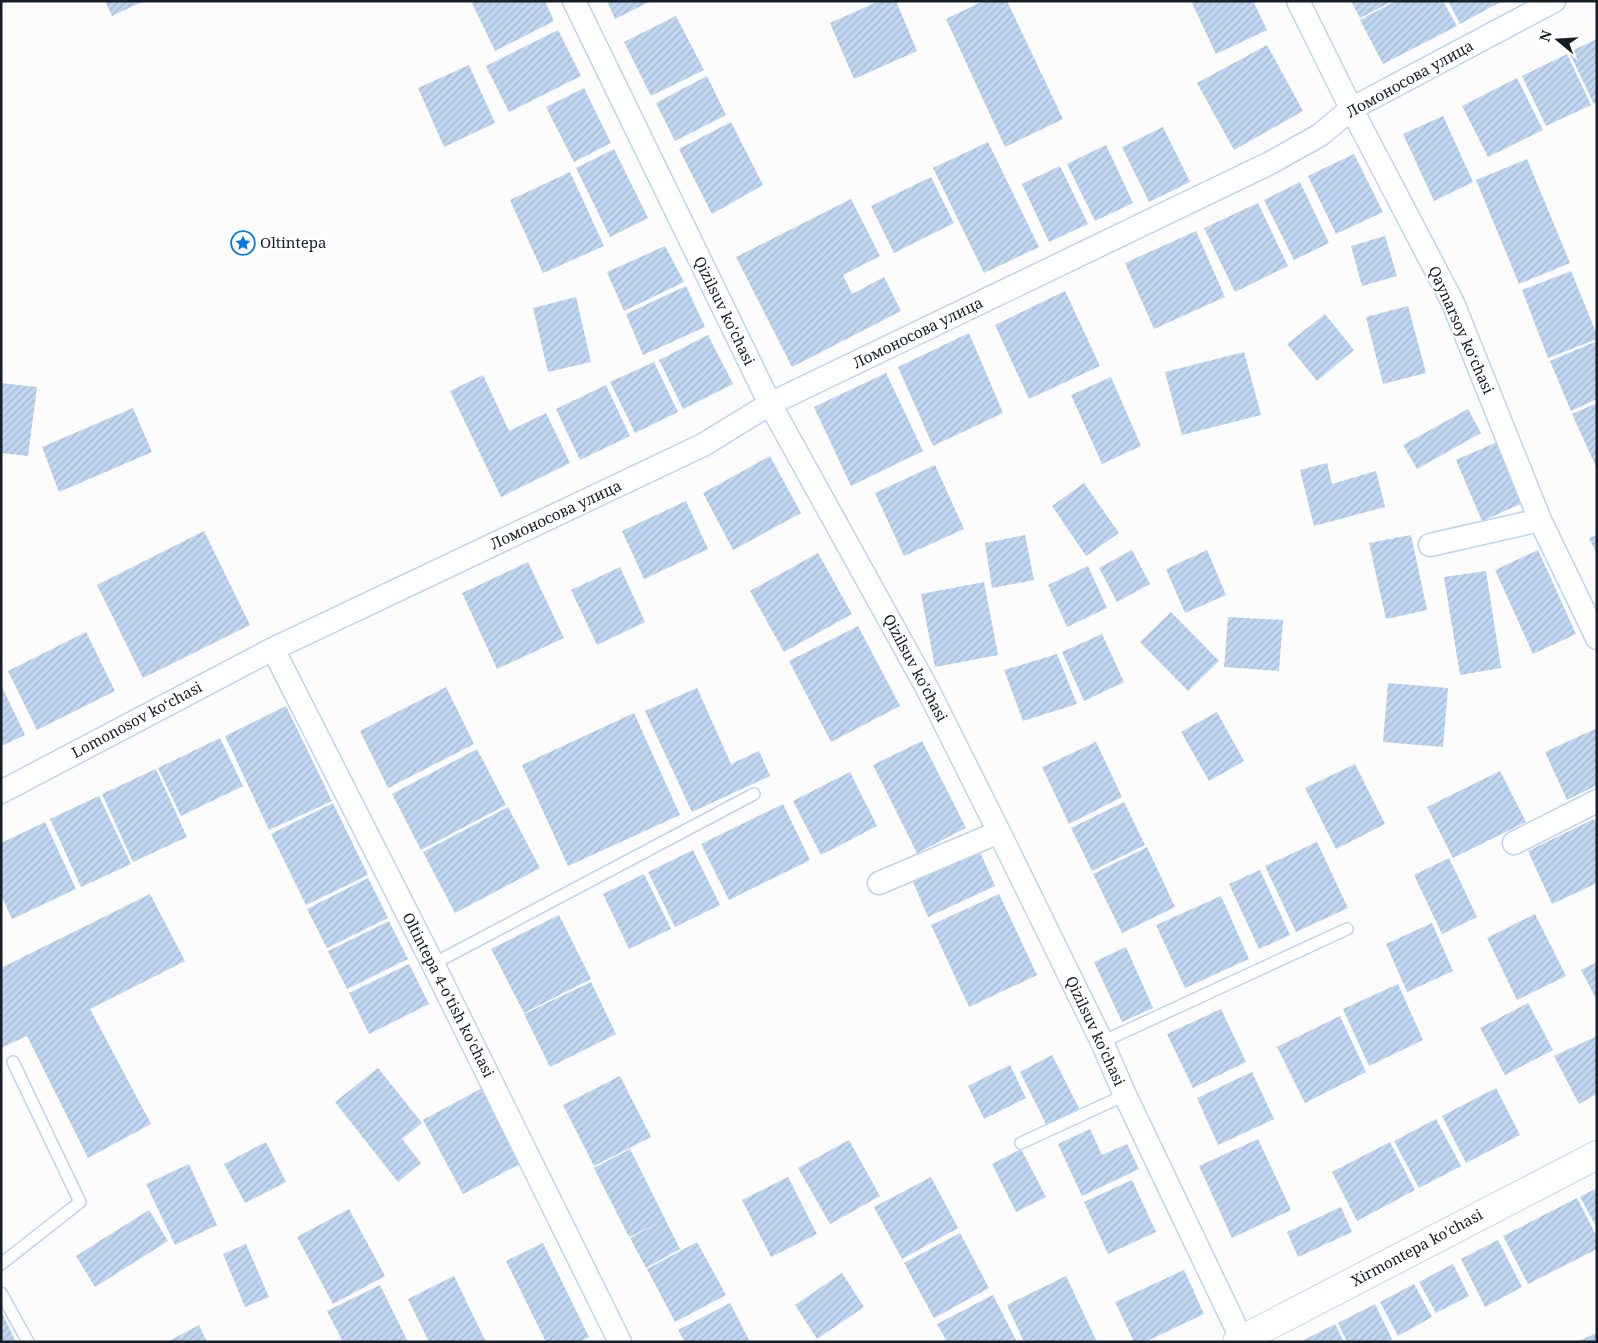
<svg xmlns="http://www.w3.org/2000/svg" width="1598" height="1343" font-family="'Noto Serif',serif">
<style>
.building{fill:url(#building-hatch)}
.lines{fill:none;stroke-linecap:round;stroke-linejoin:round}
.service-casing{stroke:#bed4ee;stroke-width:14}
.minor-casing{stroke:#bed4ee;stroke-width:25}
.tertiary-casing{stroke:#bed4ee;stroke-width:30}
.service{stroke:#fff;stroke-width:11}
.minor{stroke:#fff;stroke-width:22}
.tertiary{stroke:#fff;stroke-width:28}
.labels{text-anchor:middle;stroke-width:4;stroke-linejoin:round;paint-order:stroke}
.street-label{font-size:15px;fill:#151d26;stroke:#fff}
.poi-label{font-size:15px;fill:#151d26;stroke:#fff;text-anchor:start}
</style>
<defs>
<pattern id="building-hatch" width="6" height="6" patternUnits="userSpaceOnUse" patternTransform="scale(1.25)"><rect width="6" height="6" fill="#c0d6f1"/><path d="M-1 1l2-2M0 6l6-6M5 7l2-2" fill="none" stroke="#a4b7ce"/></pattern>
</defs>
<rect width="100%" height="100%" fill="#fcfcfc"/>
<path class="building" d="M105 1H144L112 16Z
M471 1H545L554 21 495 51Z
M607 1H651L615 19Z
M879 1H896L917 51 854 79 830 23Z
M983 1H1007L1063 119 1005 147 946 19Z
M1191 1H1253L1267 30 1216 54Z
M1351 1H1388L1389 3 1360 18Z
M1396 1H1443L1457 26 1383 64 1360 20Z
M1448 1H1502L1460 24Z
M676 16 704 70 651 96 624 42Z
M558 30 581 76 509 112 486 66Z
M1597 39V102L1594 104 1569 52Z
M1267 45 1303 111 1234 150 1197 83Z
M1567 54 1591 105 1546 126 1522 76Z
M469 65 495 123 444 147 418 88Z
M707 76 726 115 675 141 656 103Z
M1517 78 1543 130 1488 157 1462 106Z
M584 88 611 143 574 162 546 107Z
M1443 116 1473 182 1434 201 1403 134Z
M731 122 763 185 712 214 679 149Z
M1163 127 1190 182 1149 202 1122 147Z
M988 142 1039 247 984 273 933 168Z
M1106 145 1133 203 1095 221 1067 164Z
M614 149 648 218 610 237 576 168Z
M1354 154 1383 212 1336 234 1308 176Z
M1527 159 1570 263 1519 284 1476 180Z
M1060 166 1088 224 1049 242 1022 184Z
M570 172 604 246 543 273 510 200Z
M931 177 954 223 894 253 871 206Z
M1300 182 1329 243 1294 260 1264 200Z
M851 199 880 256 843 275 852 294 884 277 901 311 792 367 736 257Z
M1258 203 1288 266 1235 292 1204 228Z
M1196 231 1225 297 1154 329 1125 263Z
M1385 236 1397 276 1362 286 1351 246Z
M665 246 684 282 624 311 607 272Z
M1571 271 1597 335V339L1548 358 1522 290Z
M686 286 705 327 643 355 626 314Z
M1065 291 1100 366 1029 399 995 325Z
M576 297 591 362 548 372 533 308Z
M1408 306 1426 373 1383 384 1366 317Z
M1325 314 1354 350 1317 381 1287 344Z
M969 333 1003 413 933 446 898 367Z
M708 335 733 384 683 409 659 360Z
M1597 341V399L1571 411 1550 361Z
M1244 352 1261 415 1182 435 1165 372Z
M654 362 678 412 635 433 610 382Z
M886 373 923 451 851 486 814 407Z
M483 375 509 431 546 413 570 463 501 497 450 391Z
M1111 377 1141 446 1102 464 1071 395Z
M1 383 37 387 28 456 1 453Z
M606 385 630 436 580 460 556 409Z
M1597 403V469L1572 414Z
M133 408 152 452 59 492 42 447Z
M1468 409 1481 433 1417 469 1403 445Z
M1497 442 1523 503 1482 521 1456 460Z
M770 456 801 513 733 550 703 493Z
M1327 463 1332 484 1376 471 1385 507 1314 526 1300 470Z
M935 465 964 529 904 556 875 493Z
M1084 483 1119 533 1086 556 1052 506Z
M686 501 708 549 644 579 622 531Z
M204 531 250 625 143 678 97 585Z
M1025 535 1034 580 992 588 985 543Z
M1411 535 1427 610 1386 619 1369 543Z
M1597 535V554L1589 538Z
M1132 550 1150 584 1117 602 1099 568Z
M1207 550 1226 595 1185 613 1166 569Z
M1538 550 1576 634 1533 654 1495 570Z
M818 553 852 614 784 652 750 591Z
M528 562 564 638 497 669 462 593Z
M1088 566 1107 608 1067 627 1048 585Z
M620 567 645 622 597 645 571 590Z
M1486 571 1501 668 1460 675 1444 577Z
M984 582 998 655 935 667 921 594Z
M1171 612 1219 661 1188 691 1140 642Z
M1228 617 1283 620 1279 671 1224 667Z
M858 626 900 706 831 742 789 661Z
M86 632 115 691 37 730 8 671Z
M1102 634 1124 682 1084 701 1062 652Z
M1057 654 1077 704 1023 721 1004 670Z
M1388 683 1448 688 1443 747 1383 742Z
M1 685 25 735 1 746Z
M446 687 474 744 388 788 360 731Z
M697 688 731 764 759 751 770 776 692 812 645 711Z
M286 706 332 801 269 830 225 736Z
M1217 712 1244 761 1209 781 1181 732Z
M634 713 680 815 568 866 522 765Z
M1597 728V785L1567 800 1545 752Z
M220 738 243 786 181 816 158 768Z
M922 741 966 828 917 853 873 765Z
M1096 742 1122 797 1069 824 1042 767Z
M477 749 506 805 421 850 392 794Z
M1355 764 1385 824 1336 849 1305 788Z
M156 769 187 837 133 862 102 794Z
M1500 771 1526 822 1453 858 1427 807Z
M850 772 877 826 821 855 793 801Z
M99 796 131 864 81 887 50 819Z
M1124 802 1145 845 1092 871 1071 828Z
M333 803 368 875 306 905 271 834Z
M783 804 810 860 729 900 701 844Z
M508 807 540 868 455 913 423 852Z
M1594 819 1597 826V883L1552 904 1528 851Z
M45 822 76 889 12 919 1 895V843Z
M1317 842 1348 908 1296 932 1265 866Z
M1147 847 1175 907 1122 933 1093 874Z
M693 850 720 905 675 927 648 872Z
M980 852 995 886 928 917 913 882Z
M1449 858 1477 917 1442 934 1414 875Z
M1260 870 1290 935 1259 949 1229 884Z
M644 874 671 929 629 949 603 894Z
M368 878 388 918 327 948 307 909Z
M150 894 185 961 90 1009 151 1124 88 1158 27 1036 1 1048V968Z
M999 894 1037 975 969 1007 931 925Z
M1221 896 1249 959 1185 988 1156 925Z
M1535 914 1566 976 1517 1000 1487 938Z
M559 915 591 979 524 1013 491 949Z
M389 921 408 959 347 989 328 951Z
M1432 923 1453 971 1407 992 1386 944Z
M1126 947 1153 1008 1122 1022 1094 962Z
M1597 962V1000L1581 970Z
M409 964 429 1004 369 1034 349 993Z
M591 982 616 1034 550 1067 524 1014Z
M1398 984 1423 1040 1369 1066 1343 1009Z
M1528 1003 1553 1050 1505 1075 1480 1028Z
M1221 1009 1246 1062 1193 1088 1167 1034Z
M1340 1016 1366 1072 1305 1103 1277 1047Z
M1597 1036V1094L1579 1104 1554 1056Z
M1052 1055 1080 1110 1047 1126 1020 1072Z
M1010 1065 1026 1098 984 1119 968 1086Z
M378 1068 422 1123 402 1139 421 1163 398 1182 335 1102Z
M1252 1072 1274 1119 1218 1145 1197 1098Z
M620 1076 651 1137 594 1166 563 1105Z
M482 1088 522 1163 463 1194 423 1120Z
M1496 1088 1520 1135 1466 1163 1442 1116Z
M1436 1119 1461 1166 1419 1188 1394 1141Z
M1090 1129 1102 1155 1127 1144 1139 1169 1082 1196 1058 1144Z
M1258 1139 1291 1210 1232 1238 1199 1166Z
M849 1140 880 1196 830 1224 798 1168Z
M266 1142 286 1182 245 1203 224 1164Z
M1390 1142 1415 1190 1357 1221 1332 1172Z
M630 1149 680 1249 646 1268 630 1238 658 1223 629 1237 594 1168Z
M1021 1149 1046 1197 1016 1212 992 1164Z
M189 1164 217 1225 175 1245 146 1184Z
M788 1177 817 1234 771 1257 742 1200Z
M931 1177 958 1228 902 1259 874 1207Z
M1132 1180 1156 1232 1108 1254 1084 1202Z
M1597 1188V1228L1580 1197Z
M1577 1198 1597 1237V1249L1528 1284 1503 1236Z
M1341 1207 1352 1232 1298 1257 1287 1232Z
M349 1209 385 1276 333 1304 297 1237Z
M149 1210 168 1241 95 1287 76 1256Z
M960 1233 989 1288 934 1318 904 1263Z
M1498 1240 1522 1287 1485 1307 1461 1259Z
M697 1242 726 1295 675 1322 647 1269Z
M543 1243 589 1337 580 1342H546L506 1261Z
M246 1244 269 1297 245 1307 223 1254Z
M1453 1264 1469 1296 1436 1313 1419 1282Z
M1184 1270 1204 1314 1145 1342H1134L1115 1302Z
M842 1273 864 1307 817 1339 795 1305Z
M454 1276 486 1342H429L408 1299Z
M1066 1276 1097 1342H1024L1007 1305Z
M1414 1284 1432 1317 1398 1336 1380 1302Z
M380 1285 408 1342H343L327 1311Z
M993 1295 1017 1342H947L937 1324Z
M730 1303 750 1342H685L678 1330Z
M1375 1304 1392 1339 1387 1342H1347L1338 1323Z
M1 1311 16 1342H1Z
M1335 1324 1344 1342H1300Z
M199 1325 207 1342H167Z
M1597 1333V1342H1576Z"/>
<g class="lines">
<g class="service-casing">
<path id="service" d="M433 964 754 794
M1102 1042 1347 929
M1021 1143 1125 1095
M1 1264 80 1202 13 1062
M1 1293 28 1342"/>
</g>
<g class="minor-casing">
<path id="minor" d="M574 1 770 404 927 688 999 832 1102 1042 1125 1095 1243 1342
M1298 1 1349 104 1453 303 1540 520 1597 638
M1430 545 1540 520
M273 649 433 964 620 1342
M1 792 273 649 703 445 770 404 1270 163 1320 135 1351 109 1554 1
M1514 843 1597 801
M879 883 999 832"/>
</g>
<g class="tertiary-casing">
<path id="tertiary" d="M1237 1342 1597 1155"/>
</g>
<use href="#service" class="service"/>
<use href="#minor" class="minor"/>
<use href="#tertiary" class="tertiary"/>
</g>
<defs>
<g id="sight-ring" transform="scale(1.25)"><circle r="9.5" fill="#fff" stroke="#0a7ae1" stroke-width="1.5"/><path d="M0-6L1.8-2.2L6-1.7L2.9 1.2L3.7 5.4L0 3.3L-3.7 5.4L-2.9 1.2L-6-1.7L-1.8-2.2Z" fill="#0a7ae1"/></g>
</defs>
<g fill-rule="evenodd">
<use href="#sight-ring" x="243" y="243"/>
</g>
<g class="labels">
<g class="street-label">
<text transform="translate(1410 79) rotate(-29)" y="5">Ломоносова улица</text>
<text transform="translate(724 311) rotate(64)" y="5">Qizilsuv ko'chasi</text>
<text transform="translate(1461 330) rotate(66)" y="5">Qaynarsoy koʻchasi</text>
<text transform="translate(918 333) rotate(-26)" y="5">Ломоносова улица</text>
<text transform="translate(556 515) rotate(-25)" y="5">Ломоносова улица</text>
<text transform="translate(915 668) rotate(62)" y="5">Qizilsuv ko'chasi</text>
<text transform="translate(137 720) rotate(-28)" y="5">Lomonosov koʻchasi</text>
<text transform="translate(448 995) rotate(63)" y="5">Oltintepa 4-o'tish ko'chasi</text>
<text transform="translate(1095 1031) rotate(65)" y="5">Qizilsuv ko'chasi</text>
<text transform="translate(1417 1248) rotate(-28)" y="5">Xirmontepa ko'chasi</text>
</g>
<g class="poi-label">
<text x="260" y="248">Oltintepa</text>
</g>
</g>
<rect width="1598" height="1343" fill="none" stroke="#151d26" stroke-width="5"/>
<g transform="translate(1558 40) rotate(288)" stroke="#ffffff" stroke-width="4" paint-order="stroke">
<path d="M0-4L9 19L0 12L-9 19Z" fill="#151d26"/>
<text y="-8" font-size="14" font-weight="bold" text-anchor="middle" fill="#151d26">N</text>
</g>
</svg>
